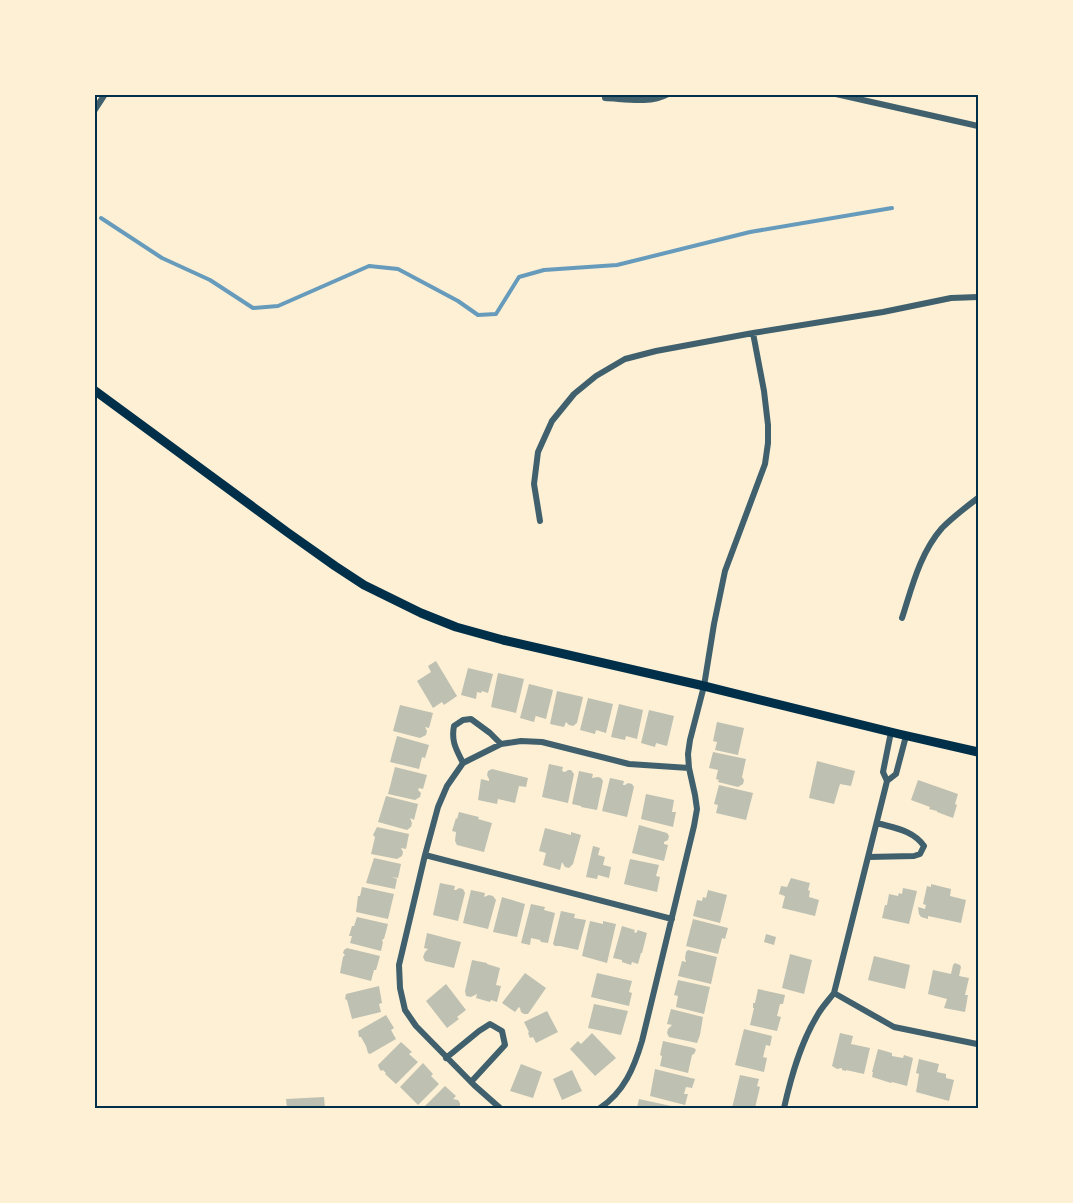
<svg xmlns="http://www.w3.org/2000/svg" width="1073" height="1203" font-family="Commissioner,sans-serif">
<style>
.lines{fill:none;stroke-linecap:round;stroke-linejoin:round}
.stream{stroke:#669bbc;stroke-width:4}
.building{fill:#bec0b2}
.minor{stroke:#3f606c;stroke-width:6}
.secondary{stroke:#003049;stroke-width:9}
.neatline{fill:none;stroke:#003049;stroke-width:2}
</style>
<rect width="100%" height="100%" fill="#fdf0d5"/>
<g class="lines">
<path class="stream" d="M101 218 162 258 210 280 253 308 278 306 369 266 398 269 458 301 478 315 496 314 519 277 544 270 617 265 750 232 892 208"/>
</g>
<path class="building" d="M436 661 457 696 444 705 442 702 433 708 417 681 431 672 428 666Z
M468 668 493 674 488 693 482 691 481 693 477 692 476 699 461 695Z
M498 673 524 679 516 713 491 707Z
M529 684 553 690 546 719 536 716V715L534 722 520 718Z
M557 691 583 697 577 723 573 726 569 725 566 722 564 727 550 724Z
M588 698 613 704 606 733 596 730 595 734 580 730Z
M619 704 643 710 637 739 626 736 625 740 611 737Z
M400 705 433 713 429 728 425 727 427 731 426 735 420 738 393 731Z
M649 710 674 716 667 746 656 743 655 747 641 743Z
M717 722 744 728 738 755 715 750 717 742 713 741Z
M397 736 429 745 425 758 422 757 419 769 390 762Z
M713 752 746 759 742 777 744 780 743 784 738 787 718 782 719 780 716 779 718 770 709 768Z
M817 761 855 771 851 786 840 784 834 804 809 798Z
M549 764 563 767 562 771 565 772 568 770H571L574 774 568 803 542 797Z
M395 767 427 775 423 789 419 788 418 790 421 793 420 797 415 800 388 794Z
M492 769 528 778 526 787 519 786 515 803 498 799 497 804 478 800 481 779 489 781V779L487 775 488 771Z
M579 771 593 774 592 778 598 777 601 778 603 781 597 810 581 807V806L572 804Z
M610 778 624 781 623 785H625L628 783 632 784 634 787 627 817 602 811Z
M918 780 958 794 955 804 957 805 953 818 937 812V811L929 809 930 807 911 800Z
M719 785 753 793 746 820 716 813 718 805 714 804Z
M646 794 674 800 672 812H676L673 827 641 819Z
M386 796 418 804 414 820 410 818 412 823 411 827 407 830 378 822Z
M459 812 479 817 478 819 492 823 484 852 457 845 455 841 456 832 452 831 456 818 457 819Z
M639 825 667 833 669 836 668 840 664 842V844L668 845 664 861 632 853Z
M377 827 409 834 406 849 401 848 403 852 402 856 397 859 371 854 375 837 373 835Z
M545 828 571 835V832L581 835 573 864 569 868 565 867 562 862 560 870 543 865 546 853 539 851Z
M593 846 600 848 598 855 605 857 603 865 611 867 609 878 598 875 597 879 586 877Z
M374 858 401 864 398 878 392 877 397 879 395 889 366 883Z
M630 859 659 865 656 876 660 877 657 892 624 884Z
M791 878 810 883 808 890 810 891 809 897 819 900 815 916 782 908 785 896 779 894 781 886 787 887Z
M440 883 455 886 454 890H456L459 888 463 889 465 893 458 921 433 915Z
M931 884 951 889 950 896 966 900 961 923 928 916V919L921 917 919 914 918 907 925 909 926 905 923 904 927 886 931 887Z
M362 887 394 894 388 919 356 912 358 896H360Z
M903 888 917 891 909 924 882 918 885 905H887L889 894 898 896 899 893 902 894Z
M471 890 485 893 484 897 489 895 493 896 496 900 488 929 463 923Z
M708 890 727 895 720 923 693 916 697 900 702 901 703 897 706 898Z
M502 897 525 904 517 937 493 932Z
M531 904 545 907 544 910 555 913 548 943 541 942 540 940 531 938 530 945 521 943Z
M561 911 575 914 574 918 586 920 578 950 560 946H555L553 944Z
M357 917 388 924 384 939H383L382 941 383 942 381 951 350 943 352 936H349L352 926H354Z
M693 919 728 928 725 939 722 938 718 954 686 946Z
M590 921 603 924V921L616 924 607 963 582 956Z
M622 926 635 930 634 932 636 933 638 930 647 933 642 953H641L638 964 632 962 631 965 622 962V960L613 958Z
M427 933 461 942 454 968 425 961 423 957 425 952 428 949 424 948Z
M766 934 776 937 774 945 764 942Z
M347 948 380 956 376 970H374L371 981 340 973 343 957 345 955 343 953 344 950Z
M688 950 717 957 711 984 678 976 682 961 686 962 685 958 686 952Z
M790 954 812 960 804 994 782 988Z
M874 956 910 965 905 989 868 980Z
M472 960 487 963V964L500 968 496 985 501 986 497 1002 491 1000 490 1002 476 998 477 994 471 997 466 996 465 991Z
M955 963 960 965 961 967 959 976 969 978 965 995H968L965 1012 944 1008 947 999 928 994 933 970 951 974 953 965Z
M525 973 546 988 528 1014H524L521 1012 520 1008 519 1007 515 1012 502 1003Z
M597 973 632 981 629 992 632 993 629 1006 591 997Z
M678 980 710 987 704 1014 676 1007 678 996 674 995Z
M446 984 466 1010 457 1017 459 1019 447 1028 426 1001Z
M379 986 382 1003 379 1004 381 1012 352 1019 347 1000 345 999 346 994Z
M758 989 785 995 783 1004H780L777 1016 781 1017 777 1031 750 1025 754 1008H753V1003H755Z
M594 1004 628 1011 621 1035 588 1028Z
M671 1009 703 1017 700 1035 697 1043 669 1037 667 1033 668 1029 672 1025 667 1024Z
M547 1011 558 1032 536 1043 533 1037 530 1038 528 1033 529 1032 524 1022Z
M386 1015 394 1028 391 1030 396 1039 370 1054 368 1053 366 1046 361 1037H359L358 1031Z
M744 1029 772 1036 770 1046 766 1045 763 1057 767 1058 764 1072 735 1065Z
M592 1033 616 1058 595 1076 570 1049 578 1041 581 1044Z
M840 1033 853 1036 851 1044 870 1048 864 1074 846 1070V1071L842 1070V1068L837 1069 832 1066Z
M663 1041 694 1048 696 1050 694 1054 692 1055 688 1073 660 1066 662 1056 660 1055Z
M401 1042 412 1052 409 1054 418 1062 396 1084 385 1074 386 1073 383 1070 381 1071 379 1068 378 1065Z
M878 1049 892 1053V1056L903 1058 904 1055 913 1058 907 1086 892 1082 891 1083 872 1077 873 1072H872Z
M919 1059 939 1064 937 1072 946 1074V1078L954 1080 949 1101 916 1092 919 1074 916 1073Z
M423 1063 433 1074 431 1076 439 1084 418 1105 400 1087Z
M521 1064 542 1072 533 1098 510 1091Z
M655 1069 695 1079 692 1088 686 1087 684 1094H688L685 1105 650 1096Z
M572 1070 582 1091 562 1100 553 1079Z
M740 1075 759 1079 757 1086 760 1087 755 1108H732Z
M445 1086 456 1096 453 1099 458 1100 460 1103V1106L458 1108H423Z
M324 1097 325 1108H287L286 1099Z
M639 1099 671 1106V1108H637Z"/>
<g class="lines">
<path class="minor" d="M836 94 978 126
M605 98C626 99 649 104 668 94
M94 111 105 94
M540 521 534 484 538 452 552 421 574 394 596 376 625 359 656 351 753 333 883 312 951 298 978 297
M902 618C912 587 920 553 942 528 953 517 966 507 978 498
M463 763C456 749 451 741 454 726L463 720 471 719 490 733 501 744
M887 781 883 772 891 732
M425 855 672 919
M868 857 914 856 920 854 924 846C913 830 894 828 877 823
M834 993 894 1027 977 1044
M446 1058 479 1031 490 1024 502 1031 505 1045 471 1082
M500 1108 474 1085 416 1026 405 1010 400 988 399 965 425 855 438 807 447 786 463 763 501 744 521 741 542 742 629 764 689 768
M600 1108C624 1092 634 1068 642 1041L694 826 697 809 695 795 689 768 688 754 690 740 704 686 714 624 725 571 765 464 768 443V425L764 391 753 333
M784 1108C791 1077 800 1044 817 1016 821 1008 828 1001 834 993L887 781 896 774 906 736"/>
<path class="secondary" d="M94 390 287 532 335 566 364 585 421 613 456 627 503 640 704 686 899 734 978 752"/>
</g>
<rect width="1073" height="1203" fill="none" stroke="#fdf0d5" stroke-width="192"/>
<rect x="96" y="96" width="881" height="1011" class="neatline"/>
</svg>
